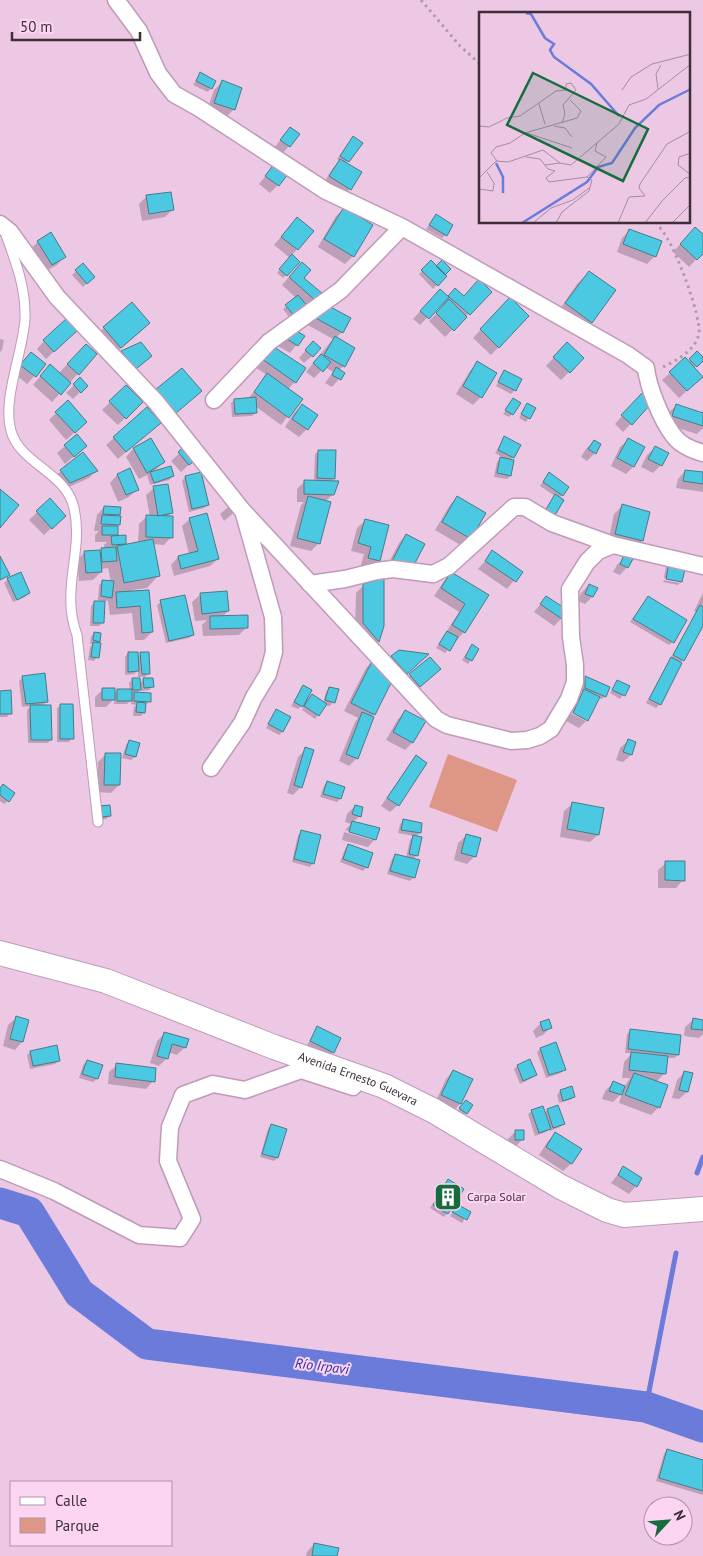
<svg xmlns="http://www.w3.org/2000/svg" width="703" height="1556" font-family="'PT Sans',sans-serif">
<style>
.green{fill:#de9786}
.shadow{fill:#0003}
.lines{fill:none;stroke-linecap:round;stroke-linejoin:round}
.stream{stroke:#6b7bda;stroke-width:5}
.river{stroke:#6b7bda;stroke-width:31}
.building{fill:#4bc9e3;stroke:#497b86}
.lane-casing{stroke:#be9bb6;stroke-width:11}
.street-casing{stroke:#be9bb6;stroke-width:19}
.secondary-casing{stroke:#be9bb6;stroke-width:26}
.path{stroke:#b496ad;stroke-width:3;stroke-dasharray:2.5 4;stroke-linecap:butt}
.lane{stroke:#fff;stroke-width:9}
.street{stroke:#fff;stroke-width:16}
.secondary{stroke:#fff;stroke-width:24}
.labels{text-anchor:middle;stroke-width:4;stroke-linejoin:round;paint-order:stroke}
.street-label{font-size:12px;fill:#3d2f3a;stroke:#fbd5f2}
.poi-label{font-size:12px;fill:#3d2f3a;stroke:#fbd5f2;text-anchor:start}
.water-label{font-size:14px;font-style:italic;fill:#2e309f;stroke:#fbd5f2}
.inset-river{fill:none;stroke:#6b7bda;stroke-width:2.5}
.inset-road{fill:none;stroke:#a78ba1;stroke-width:1}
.view{fill:#176c3e;fill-opacity:0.15;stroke:#176c3e;stroke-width:2.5}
.inset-edge{fill:none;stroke:#3d2f3a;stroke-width:2.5}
</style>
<rect width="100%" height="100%" fill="#edc8e5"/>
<path class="green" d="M448 754 517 780 497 832 429 807Z"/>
<path class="shadow" d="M200 74 211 88 208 92 193 85Z
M222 82 241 88 233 110 226 117 207 111 214 90Z
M290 128 289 146 282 154 274 148Z
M350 141 348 161 346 164 350 189 342 197 323 184 333 168 340 161 337 159Z
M274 166 278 185 270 193 259 184Z
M147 196 172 210 165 217 142 221 139 204Z
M344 209 353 256 345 264 318 247 336 216Z
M436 215 446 235 442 238 426 229Z
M297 218 312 231 292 255 298 262 283 278 277 273 290 258 274 245Z
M630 230 655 256 647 264 617 252 622 238Z
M688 236H703V252L689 267 673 252Z
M38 242 64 257 57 265 44 272 30 249Z
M431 262 445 276 433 289 419 274Z
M83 265 90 280 83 287 72 275Z
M294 271 321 295 292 321 283 309 296 298 282 285Z
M589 272 591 322 579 334 555 316 577 284Z
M455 290 463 297 490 292 445 337 429 321 444 306 441 303 420 325 413 319 432 298H448Z
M325 305 342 332 336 338 344 366 339 370 344 373 332 387 325 383 333 372 325 367 314 378 306 372 333 339 304 323Z
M502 307 528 316 491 355 473 338Z
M104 328 141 331 113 355 96 335Z
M76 330 46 359 37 349 44 341Z
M303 337 290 353 278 346 285 338Z
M0 339 4 340 2 350 0 352Z
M140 344 150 355 128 376 114 359 122 352Z
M306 350 312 356 304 363 299 358Z
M560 351 583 358 561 380 546 366Z
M78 353 96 354 52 402 33 385 43 373H59Z
M697 353 703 360 694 368V384L679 398 662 380 670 373 688 362Z
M264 354 295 382 288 389 301 399 281 425 255 406 256 412 252 416 232 417 231 403 234 400 248 399 267 375 255 367Z
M23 361 45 364 27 384 14 373Z
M477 363 481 397 473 405 456 394 470 371Z
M504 372 515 390 511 394 496 386Z
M80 379 86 386 73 399 66 393Z
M126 386 141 402 118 425 102 410Z
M513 400 512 414 509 417 503 414Z
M635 401 649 405 623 432 615 424Z
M527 405 529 418 526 422 519 418Z
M302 406 307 429 299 437 285 427 294 413Z
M676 406 701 414 703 410V428L697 434 665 424 668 413Z
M56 413 78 429 66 440 49 420Z
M151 430 118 459 106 445 114 438Z
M505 438 513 457 510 460V476L507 479 494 477 497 462 502 457 495 453Z
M151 439 164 462 153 472 173 476 169 480 150 485 147 475 139 479 126 457 133 449Z
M628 440 633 467 626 474 611 466 620 447Z
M594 441 595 453 587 461 581 457 586 449Z
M65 446H86L65 464 57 453Z
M185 448 195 459 181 472 171 461Z
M655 448 661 465 653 473 641 467 647 455Z
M319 451 334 478 330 482 333 494 325 502 319 543 311 551 290 546 301 505 304 502H297V489L305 481 314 482 315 454Z
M96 470 89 478 62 490 53 479 61 471Z
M685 471 703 474V492L676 488 678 479Z
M200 474 208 505 204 508 189 512 182 481 185 477Z
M117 475 137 489 129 497 118 502 110 483Z
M546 477 562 495 542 515 555 496 540 486Z
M154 488 172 512 167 517 171 537 164 545 153 544 158 576 147 588 132 590V592L148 591 152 632 144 640H135L132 613 110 615 108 601 98 600 99 585 103 581 111 582 108 568 101 569V572L93 580 79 581 77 560 85 552 99 553 105 549 104 545 107 542H95V535L99 531H94L97 515 104 507 119 514 116 517 119 524 117 526V534L114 537 125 544 122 546 138 543 139 524 146 517H150L146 495Z
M457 497 470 538 462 546 435 530 450 505Z
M50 500 64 516 44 535 29 520Z
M233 503 237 510 224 521 220 514Z
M622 506 642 541 634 548 608 542 614 514Z
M190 519 218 559 210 566 174 576 171 565 178 557 189 554 182 526Z
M365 521 379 560 372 568 361 565 364 554 351 551 357 528Z
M406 535 414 562 406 570 386 568 399 543Z
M493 552 521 572 507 589 478 569Z
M625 557 627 567 620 575 613 572 617 565Z
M670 563 681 582 680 583V581L664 578 666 566Z
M452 573 487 596 464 632 445 653 436 648 459 612 434 596 444 581Z
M8 579 29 593 25 597 13 602 4 583Z
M664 580 680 583 678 585 663 582Z
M364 585 378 641 371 648 355 631 356 593Z
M589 585 592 597 585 604 578 601 581 593Z
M703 593V623L683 660 680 663 660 704 656 708 646 703 696 612 694 611Z
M200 595 228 611 222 617 247 627 239 635 203 636 202 625 207 620 195 621 192 602Z
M546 597 562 608 561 619 554 626 534 612Z
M648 597 673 642 669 645 630 622Z
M95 602 103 622 99 626H90L91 606Z
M161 602 193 635 189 638 166 643 157 605Z
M94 633 99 641 96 644 97 657 94 661 88 660 90 647 93 644H90L91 637Z
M472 646 471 660 468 664 462 660Z
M128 653 137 657 141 654 149 673 145 677H138V671L134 674 125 675V657Z
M392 657 419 661 398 680 385 665Z
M373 661 374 714 371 717 357 758 349 766 339 761 355 722 358 718 344 711 366 668Z
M435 672 416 689 407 679 410 675Z
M22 678 47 701 42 706 51 739 48 743H28L27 710 31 706 22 707 19 681Z
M586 678 605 696 602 699 598 698 587 720 579 728 566 721 570 713 586 721V718L571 711 577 699 584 692 582 691V681Z
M133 679 139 684 144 679 152 687 149 690 141 691V689L136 694 150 701 145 705 144 713 141 716H133L134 707 136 705 131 704V700L127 704H114V699L106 707H95V697L102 690 114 694 118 690H130L129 683Z
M618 681 628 687 620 699 610 693Z
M303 687 302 706 298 709 291 706Z
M329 688 333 702 330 706 325 705 315 719 302 710 309 699 323 703 326 692Z
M0 692 10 713 7 717H0Z
M61 705 72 738 69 742H57V708Z
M276 711 282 732 279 735 266 728Z
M405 712 424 722 412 743 405 750 386 740 398 719Z
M129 741 135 757 131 760 122 758 126 745Z
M628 741 634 743 631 755 623 762 616 760 620 748Z
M306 749 301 787 293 795 287 793 298 757Z
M106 754 119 785 111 793 97 792 98 762Z
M416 757 398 805 390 812 381 806 409 765Z
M327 782 340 799 337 802 320 797 324 786Z
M0 789 8 801 4 804 0 801Z
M572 804 598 835 590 842 560 837 564 811Z
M355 806 360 816 353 822 375 839 368 847 342 840 344 832 372 840V837L345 830 351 824 345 822 347 814Z
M96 811 110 816 106 819 97 820Z
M403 821 421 824 420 833 415 837 417 855 412 860 414 877 410 881 387 874 392 859 395 855 406 858 410 840 414 836 398 833 400 824Z
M302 832 313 863 310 867 292 862 298 835Z
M466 836 475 856 467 864 454 860 458 843Z
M348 845 367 867 363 871 340 862 345 849Z
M666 863 683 880 676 888H658V870Z
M16 1018 22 1042 15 1050 3 1046 8 1025Z
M693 1020 703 1021V1034L699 1038 684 1036 685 1027Z
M541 1023 550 1028 543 1035 536 1038 533 1031Z
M318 1028 333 1052 329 1056 307 1045Z
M630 1031 680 1036 678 1055 674 1058H667L665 1073 656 1082 659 1107 651 1115 619 1103 622 1093 613 1102 602 1099 605 1091 613 1083 624 1087 630 1078H622L624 1062 632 1053H625L627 1034Z
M165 1033 185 1047 177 1055 168 1052 167 1058 159 1066 150 1063 157 1041Z
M555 1044 564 1069 561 1073 546 1078 537 1052 540 1049Z
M30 1052 59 1060 55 1064 30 1069 27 1055Z
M87 1061 101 1066 97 1079 93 1082 79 1078 83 1065Z
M117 1065 153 1081 146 1089 108 1084 109 1072Z
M517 1066 536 1075 532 1078 520 1084 514 1069Z
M453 1071 460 1104 453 1111 435 1103 446 1079Z
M685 1072 687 1092 679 1099 672 1098 677 1080Z
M571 1088 574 1097 570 1100 559 1103 557 1095 560 1091Z
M462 1105 466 1113 462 1116 457 1112Z
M547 1110 564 1124 560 1127 550 1131 549 1129 546 1132 535 1136 528 1114 532 1111 544 1113Z
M271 1125 277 1158 274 1161 260 1157 268 1129Z
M516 1131 523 1139 515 1147H508V1139Z
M555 1134 580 1149 571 1164 563 1171 539 1155 548 1141Z
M623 1168 636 1186 629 1194 611 1183Z
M445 1185 447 1213 444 1217 430 1208Z
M457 1206 469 1212 462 1223 450 1216Z
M667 1450 703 1461V1495L656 1481 664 1454Z
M314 1544 336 1556H306L307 1552Z"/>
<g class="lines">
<path class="stream" d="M697 1173 703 1157
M646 1407 676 1253"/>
<path class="river" d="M0 1203 29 1212 79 1293 147 1344 646 1407 703 1427"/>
</g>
<path class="building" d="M200 72 216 81 212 89 196 81Z
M222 80 242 88 235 110 214 103Z
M290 127 300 134 290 147 280 140Z
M353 136 363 143 349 162 340 156Z
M340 159 362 172 351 190 329 176Z
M274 164 288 174 279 186 265 176Z
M171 192 174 210 149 214 146 195Z
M344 207 373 225 354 257 324 239Z
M436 214 453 225 447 236 429 225Z
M297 217 314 231 298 250 281 237Z
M695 227 703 234V254L697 260 680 244Z
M629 229 662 241 656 257 623 244Z
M51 232 66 257 52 265 37 241Z
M292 254 300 262 287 276 279 269Z
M431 260 447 276 438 286 421 270Z
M442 260 451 269 445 275 436 266Z
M302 262 311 270 304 278 323 294 317 302 289 277Z
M83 263 95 277 87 284 75 270Z
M589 271 616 290 592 323 565 303Z
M479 279 492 292 470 315 448 296 455 288 464 296Z
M440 289 449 297 429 319 420 311Z
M298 295 309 308 296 318 285 305Z
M510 297 529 316 499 348 480 329Z
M449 299 467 317 454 331 436 313Z
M132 302 150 323 121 348 103 327Z
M325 304 351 318 343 333 310 315Z
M67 318 78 330 54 352 43 340Z
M295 330 305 336 298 346 284 337Z
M335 336 355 348 345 367 324 355Z
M313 341 321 348 313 357 305 350Z
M141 342 152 356 136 369 121 351Z
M567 342 584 358 570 373 553 357Z
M86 344 97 354 79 375 67 364Z
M271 345 306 368 296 383 262 359Z
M697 351 703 357V361L697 367 689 359Z
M31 352 46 364 36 377 20 365Z
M321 354 331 362 323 372 313 363Z
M685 357 703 377 687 391 669 372Z
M477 361 497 373 482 398 463 386Z
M50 364 71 383 61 395 40 376Z
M336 367 345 373 341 380 332 375Z
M182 368 202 391 175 414 155 390Z
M504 370 522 379 516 391 498 382Z
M267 373 303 399 289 418 254 392Z
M80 377 88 386 81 393 73 384Z
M126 385 143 402 126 419 109 401Z
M643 392 650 405 632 425 621 415Z
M256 397 257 413 235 414 234 399Z
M513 398 521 403 513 415 505 410Z
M68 400 87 422 75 433 55 412Z
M527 403 536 408 530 419 521 414Z
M302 404 318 415 308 430 292 419Z
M676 404 703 413V426L672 416Z
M147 407 161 423 126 452 113 437Z
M77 434 87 446 74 457 64 445Z
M504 436 521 445 514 458 498 450Z
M151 438 165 462 147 473 133 448Z
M628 438 645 447 634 467 617 458Z
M594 440 601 444 596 454 588 449Z
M185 446 197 459 189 465 178 452Z
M655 446 669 453 662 466 648 459Z
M318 450H336L335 479 317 478Z
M83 452 98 471 70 483 60 470Z
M500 457 514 460 511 476 497 473Z
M171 466 174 476 154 483 150 472Z
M130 468 139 490 126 495 117 474Z
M685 470 703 472V484L683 481Z
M201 472 209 505 192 509 185 476Z
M549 472 569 487 563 496 543 482Z
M304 480 339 481 334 495 304 494Z
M168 484 173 513 158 516 153 486Z
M0 489 19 505 0 528Z
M555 494 564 500 554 517 545 511Z
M308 496 331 502 320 544 297 538Z
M457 496 486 513 471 539 442 522Z
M50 498 66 516 52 529 36 511Z
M622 504 650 512 643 541 615 534Z
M104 506 121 507 120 515 103 514Z
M207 513 219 559 181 569 178 556 198 551 189 518Z
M102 515 121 516 120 525 101 524Z
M146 515 173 516V538L146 537Z
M365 519 389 525 380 561 368 558 371 547 358 543Z
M102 526H118V535H102Z
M406 534 425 544 415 563 392 561Z
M126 535V544L112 545 111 536Z
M153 539 160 576 124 583 117 546Z
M116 547 117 561 102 562 101 548Z
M100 550 102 572 86 573 84 551Z
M492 550 523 572 516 582 485 561Z
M624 555 634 557 628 568 620 564Z
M0 556 10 575 0 580Z
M669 562 686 565 682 582 666 579Z
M21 572 30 593 17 600 7 578Z
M451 572 489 595 465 633 452 625 465 604 441 588Z
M384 578V626L379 642 363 623V584Z
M102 580 114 581 112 598 101 596Z
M589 584 598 588 593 597 585 594Z
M149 590 153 632 142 633 140 606 117 608 116 592Z
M227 591 229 611 202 614 200 593Z
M185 595 194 635 169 641 160 600Z
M546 596 563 607 562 619 540 604Z
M648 596 687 620 674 643 633 619Z
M94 601H105L104 623H93Z
M700 605 703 607V626L684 661 673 655Z
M248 615V628L210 629V616Z
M447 631 458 637 450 651 439 644Z
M94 632 101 633 100 642 93 640Z
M93 642 101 643 99 658 91 657Z
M472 644 479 649 472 661 465 657Z
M399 650 429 654 407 674 391 656Z
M128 652H138L139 671 128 672Z
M140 652H149L150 674H142Z
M430 657 441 669 420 687 409 674Z
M671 657 682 663 661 705 649 699Z
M373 659 392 681 375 715 351 703Z
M45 673 48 702 26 704 22 676Z
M585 676 610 687 606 697 585 688Z
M132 678H140L141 690H133Z
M143 678H153L154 687 144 688Z
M617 680 630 686 625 696 612 690Z
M303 685 312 690 303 707 294 702Z
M329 687 339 689 335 703 325 700Z
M102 688H115V700H102Z
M117 689H132V701H117Z
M584 689 600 697 588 721 573 713Z
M11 690 12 714H0V691Z
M134 692 151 693V702L134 701Z
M312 694 327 704 319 716 304 706Z
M137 702 146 703 145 713 136 712Z
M60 704H73L74 739H60Z
M30 705H51L52 740H31Z
M276 709 291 717 283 732 268 724Z
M405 710 426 721 413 743 393 732Z
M362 712 374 717 358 759 346 754Z
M628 739 636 742 632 755 623 752Z
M129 740 140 743 136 757 125 754Z
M305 747 314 750 302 788 294 785Z
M105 753H121L120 785H104Z
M416 755 427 763 399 806 387 798Z
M327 781 345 787 341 799 323 794Z
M3 784 15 793 9 802 0 795V788Z
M572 802 604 808 599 835 567 829Z
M110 805 111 816 100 817 99 806Z
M355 805 363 807 361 817 352 814Z
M403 819 422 823 421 833 401 830Z
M352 821 380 828 376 840 349 832Z
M301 830 321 835 314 864 294 859Z
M466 834 481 838 476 857 461 853Z
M413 835 422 837 418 856 409 854Z
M348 844 373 853 368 868 343 859Z
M395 854 420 860 415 878 390 871Z
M665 861H685V881L665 880Z
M16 1016 29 1020 23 1042 10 1039Z
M693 1018 703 1020V1030L691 1029Z
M549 1019 552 1028 543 1031 540 1022Z
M317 1026 341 1038 334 1053 310 1041Z
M630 1029 681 1035 679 1055 628 1049Z
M164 1032 189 1039 186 1048 172 1044 168 1059 157 1056Z
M556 1042 566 1070 549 1075 540 1048Z
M57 1045 60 1061 33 1066 30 1051Z
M631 1052 668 1056 666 1074 629 1070Z
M530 1059 537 1075 523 1081 517 1065Z
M87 1060 103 1065 98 1079 82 1074Z
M116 1063 156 1068 155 1082 115 1077Z
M453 1070 473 1079 461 1104 441 1095Z
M684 1071 693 1073 688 1092 679 1090Z
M634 1073 668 1085 660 1108 625 1095Z
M613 1081 625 1086 622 1095 609 1091Z
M572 1086 575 1097 563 1101 560 1090Z
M466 1100 473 1105 467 1114 459 1108Z
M558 1105 565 1124 553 1128 547 1109Z
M543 1106 551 1129 539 1133 531 1110Z
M271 1124 287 1129 278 1158 262 1154Z
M515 1130H524V1140H515Z
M555 1132 582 1149 572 1164 546 1147Z
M623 1166 642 1178 637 1187 618 1175Z
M448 1179 464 1189 448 1214 433 1205Z
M457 1204 471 1212 467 1220 452 1212Z
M667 1449 703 1460V1491L659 1478Z
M314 1543 339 1548 337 1556H312Z"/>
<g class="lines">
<g class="lane-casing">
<path id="lane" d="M6 235C16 263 26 288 25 319 23 352 2 399 11 431 20 464 66 472 74 508 84 552 60 589 77 635L98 822"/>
</g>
<g class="street-casing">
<path id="street" d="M116 0 139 31 158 73 174 94 199 108 326 191 402 227 628 355 646 368C648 387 661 419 673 435 680 445 692 450 703 453
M0 224 10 232 57 297 156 402 242 510 436 719 447 725 511 741 527 740 540 736 551 729 569 699 575 682V665L571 637 570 589 587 562 598 551 613 545
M214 400 269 342 341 290 402 227
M310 584 345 579 377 571 393 569 433 574 449 566 514 507H525L552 523 613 545 703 566
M211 768 242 723 254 697 268 674 274 652 273 617 244 514
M0 1169 54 1191 139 1235 180 1238 192 1219 168 1161 170 1127 183 1095 213 1084 245 1090 301 1070 353 1087"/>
</g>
<g class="secondary-casing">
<g id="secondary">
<path id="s1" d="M0 953 106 981 274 1047 384 1086 434 1111 561 1187 607 1210 624 1215 703 1209"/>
</g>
</g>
<path class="path" d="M421 0 460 46 480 64
M656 222C659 227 664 232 667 238 677 253 701 316 699 333 696 351 675 361 661 368"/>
<use href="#lane" class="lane"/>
<use href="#street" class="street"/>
<use href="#secondary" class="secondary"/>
</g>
<defs>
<g id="building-square" transform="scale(1.4375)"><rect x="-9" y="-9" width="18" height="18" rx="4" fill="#176c3e" stroke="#fbd5f2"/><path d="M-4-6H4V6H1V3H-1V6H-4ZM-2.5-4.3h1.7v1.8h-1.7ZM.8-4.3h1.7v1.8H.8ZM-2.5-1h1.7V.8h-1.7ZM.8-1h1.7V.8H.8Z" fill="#fff"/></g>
</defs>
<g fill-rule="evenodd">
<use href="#building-square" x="448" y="1197"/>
</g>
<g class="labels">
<g class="street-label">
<text dy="4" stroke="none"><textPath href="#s1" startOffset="380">Avenida Ernesto Guevara</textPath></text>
</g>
<g class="poi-label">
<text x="467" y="1201">Carpa Solar</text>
</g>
<g class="water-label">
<text transform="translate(322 1366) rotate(7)" y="5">Río Irpavi</text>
</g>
</g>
<g transform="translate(479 12)">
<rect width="211" height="211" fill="#edc8e5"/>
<path class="inset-river" d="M47 1 52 2 66 26 75 32 71 38 75 45 112 72 140 104M17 151 24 165V181M43 211 108 170 119 155 133 151 156 116 180 93 212 77"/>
<path class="inset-road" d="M179 77 177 62 182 53M143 78 152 65 173 52 212 42M60 92 66 112M0 114 10 115 28 106 41 104 77 79 87 78V72L92 71 97 78 84 93 86 102 83 111M75 114 86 116 93 125M48 121 93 136M212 141 200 145 199 153 212 163M47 145 61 147 69 157 76 159 67 166 70 170 108 165 113 168 110 179 83 200 77 211M18 149 12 141 17 135 31 131 46 121 98 106 102 99 91 88M66 153 81 151M108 165 127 145 116 139 118 131M0 166 17 149 29 150 64 138 81 151 92 153 140 112 150 93 167 87 212 52M0 177 14 179 15 171 8 160M54 211 72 196 94 188 110 176M139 211 150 185 166 184 160 176 161 172 188 132 212 119M166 211 183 189 206 166 212 165M193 211 212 192"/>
<path class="view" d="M54 61 169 117 144 169 28 113Z"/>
<rect width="211" height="211" class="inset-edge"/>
</g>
<rect x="10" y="1481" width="162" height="65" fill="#fbd5f2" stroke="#af93a8"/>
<rect x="20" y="1497" width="25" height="8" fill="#ffffff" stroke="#af93a8"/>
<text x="55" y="1506" font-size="15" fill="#3d2f3a">Calle</text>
<rect x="20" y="1518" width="25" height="15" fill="#de9786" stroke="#af93a8"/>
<text x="55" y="1531" font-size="15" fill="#3d2f3a">Parque</text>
<g transform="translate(668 1521) rotate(64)"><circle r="24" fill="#fbd5f2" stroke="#af93a8"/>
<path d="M0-4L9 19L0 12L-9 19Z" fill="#176c3e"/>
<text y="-8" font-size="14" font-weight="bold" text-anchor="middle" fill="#3d2f3a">N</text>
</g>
<path d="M12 32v8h128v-8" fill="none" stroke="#3d2f3a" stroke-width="2.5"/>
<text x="20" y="32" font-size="15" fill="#3d2f3a" stroke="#fbd5f2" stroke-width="4" paint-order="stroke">50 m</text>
</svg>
